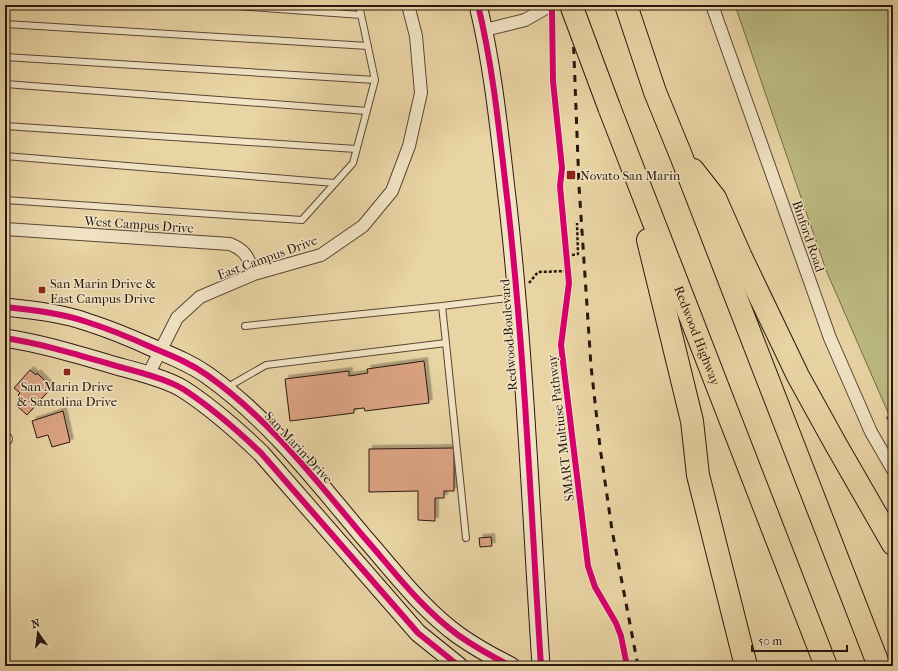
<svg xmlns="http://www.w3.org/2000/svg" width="898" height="671" font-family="'IM FELL French Canon',serif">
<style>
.green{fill:#bcbb82;stroke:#726a48}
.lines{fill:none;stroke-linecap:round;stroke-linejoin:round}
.stream{stroke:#707672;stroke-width:4}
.building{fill:#dba383;stroke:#29180f;filter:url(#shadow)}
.lane-casing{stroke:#594734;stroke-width:8}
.street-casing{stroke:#594734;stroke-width:14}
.secondary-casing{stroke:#29180f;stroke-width:19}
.highway-casing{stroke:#29180f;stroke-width:24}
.path{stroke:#29180f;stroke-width:2.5;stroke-dasharray:3 2;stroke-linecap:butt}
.lane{stroke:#f1e3c4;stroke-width:6}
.street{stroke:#f1e3c4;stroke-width:12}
.secondary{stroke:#f1e3c4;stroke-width:17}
.highway{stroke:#e9d4a4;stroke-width:22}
.rail{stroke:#29180f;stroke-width:3;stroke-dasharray:7 7;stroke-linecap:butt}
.highway-bridge-casing{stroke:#29180f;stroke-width:24;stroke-linecap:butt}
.highway-bridge{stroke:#e9d4a4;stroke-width:22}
.cycleway-casing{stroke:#f1e3c4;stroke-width:8}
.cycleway{stroke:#d6006c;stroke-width:6}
.poi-dot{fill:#8f2418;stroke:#f1e3c4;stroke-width:1.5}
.labels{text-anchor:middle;stroke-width:3;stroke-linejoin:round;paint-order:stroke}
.poi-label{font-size:13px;fill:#29180f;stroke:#f1e3c4;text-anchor:start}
.street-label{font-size:13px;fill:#29180f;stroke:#f1e3c4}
</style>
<defs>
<filter id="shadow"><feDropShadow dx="3.5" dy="-3.5" stdDeviation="0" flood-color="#0004"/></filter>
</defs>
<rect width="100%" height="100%" fill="#e9d4a4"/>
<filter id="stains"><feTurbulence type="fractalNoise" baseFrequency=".005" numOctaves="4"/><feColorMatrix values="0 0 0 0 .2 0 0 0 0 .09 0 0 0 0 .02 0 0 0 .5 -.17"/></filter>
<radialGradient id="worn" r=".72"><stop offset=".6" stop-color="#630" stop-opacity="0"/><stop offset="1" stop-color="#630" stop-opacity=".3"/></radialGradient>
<path class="green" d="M735 5H893V424L826 270Z"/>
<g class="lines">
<path class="stream" d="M888 418 893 419"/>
</g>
<path class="building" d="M424 361 429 403 365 411 364 408 354 409V413L290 421 285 379 349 371V376L368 373 367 369Z
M30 370 36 375 37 373 48 384 47 385 51 388 27 415 16 405 22 399 18 395 20 393 14 388Z
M63 411 70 442 52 447 48 435 37 438 32 421Z
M454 448V491H444V498H435V521L418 520V491L369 492V449Z
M491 537 492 546 480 547 479 538Z"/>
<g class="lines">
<g class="lane-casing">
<path id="lane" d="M223 5 361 15
M5 24 368 46
M5 57 375 80
M5 84 367 111
M5 126 356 149
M5 156 335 183
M5 200 302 220 353 163 375 80 359 5
M442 306 516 297
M446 343 466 538
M226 388 266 365 446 343 442 306 245 326"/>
</g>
<g class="street-casing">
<path id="street" d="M712 5 830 338 871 432 893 470
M485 30 525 20 546 8 547 5
M5 229 230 244C247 251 248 258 254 274
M148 375 177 318 200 297 254 274 321 255 363 226 392 191 409 146 421 93 416 36 408 5
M5 439H6"/>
</g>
<g class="secondary-casing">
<path id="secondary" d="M478 5C494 71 500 139 508 206 525 359 531 513 541 666
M5 307C32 310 61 313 87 322 109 329 131 338 153 348 172 356 190 363 207 375 268 418 315 479 363 536 393 570 421 608 458 635 475 647 493 657 511 666
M5 338C44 344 82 356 120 367 139 372 167 379 183 389 211 407 237 430 261 453L418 633 459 666"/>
</g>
<g class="highway-casing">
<g id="highway">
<path d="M626 5 655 92 680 153 879 666"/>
<path id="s1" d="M609 107 826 666"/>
<path d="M693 170 715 198 741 257 798 376 835 443 893 544"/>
<path d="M648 240 692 421 698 475 746 666"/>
</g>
</g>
<path class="path" d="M567 256 578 254 577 223
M529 283 538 272 568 271"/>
<use href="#lane" class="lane"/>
<use href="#street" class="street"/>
<use href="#secondary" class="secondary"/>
<use href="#highway" class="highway"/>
<path class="rail" d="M572 5 579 186 591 366 600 447 612 530 638 666"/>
<g class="highway-bridge-casing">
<path id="highway-bridge" d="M571 5 609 107"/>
</g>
<use href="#highway-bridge" class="highway-bridge"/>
<g class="cycleway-casing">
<path id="cycleway" d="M478 5C494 71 500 139 508 206 525 359 531 513 541 666
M549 5 552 9 553 81 562 168 560 186 569 283 561 345 588 566 595 587 616 623 621 636 627 666
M5 307C32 310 61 313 87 322 109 329 131 338 153 348 172 356 190 363 207 375 268 418 315 479 363 536 393 570 421 608 458 635 475 647 493 657 511 666
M5 338C44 344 82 356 120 367 139 372 167 379 183 389 211 407 237 430 261 453L418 633 459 666"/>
</g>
<use href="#cycleway" class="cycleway"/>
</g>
<g class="poi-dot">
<rect x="566" y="170" width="10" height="10" rx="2"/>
<rect x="38" y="286" width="8" height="8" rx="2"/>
<rect x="63" y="368" width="8" height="8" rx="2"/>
</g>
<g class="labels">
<g class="poi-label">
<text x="580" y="180">Novato San Marin</text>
<text x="50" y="288">San Marin Drive &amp;<tspan x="50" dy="15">East Campus Drive</tspan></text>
<text x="67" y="391" text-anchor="middle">San Marin Drive<tspan x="67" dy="15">&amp; Santolina Drive</tspan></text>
</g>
<g class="street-label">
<text transform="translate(139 224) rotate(4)" y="5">West Campus Drive</text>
<text transform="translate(809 236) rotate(71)" y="5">Binford Road</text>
<text transform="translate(267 257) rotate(-20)" y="5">East Campus Drive</text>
<text transform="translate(508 335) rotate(-94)" y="5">Redwood Boulevard</text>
<text dy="5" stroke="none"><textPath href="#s1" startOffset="245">Redwood Highway</textPath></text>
<text transform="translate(560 428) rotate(-97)" y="5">SMART Multiuse Pathway</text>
<text transform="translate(299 447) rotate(47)" y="5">San Marin Drive</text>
</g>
</g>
<rect width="898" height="671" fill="none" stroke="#e9d4a4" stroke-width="20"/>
<rect x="6" y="6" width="886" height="659" fill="none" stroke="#29180f" stroke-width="2"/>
<rect x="10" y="10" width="878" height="651" fill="none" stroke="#29180f"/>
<g transform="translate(38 633) rotate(346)" stroke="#f1e3c4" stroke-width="3" paint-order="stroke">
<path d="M0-3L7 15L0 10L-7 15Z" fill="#29180f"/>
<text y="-6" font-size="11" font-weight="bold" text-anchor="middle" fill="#29180f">N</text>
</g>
<path d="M752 645v6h95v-6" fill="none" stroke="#29180f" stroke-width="2"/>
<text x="758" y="645" font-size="12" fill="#29180f" stroke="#f1e3c4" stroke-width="3" paint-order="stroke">50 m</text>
<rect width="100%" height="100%" filter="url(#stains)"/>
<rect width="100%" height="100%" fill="url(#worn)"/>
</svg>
